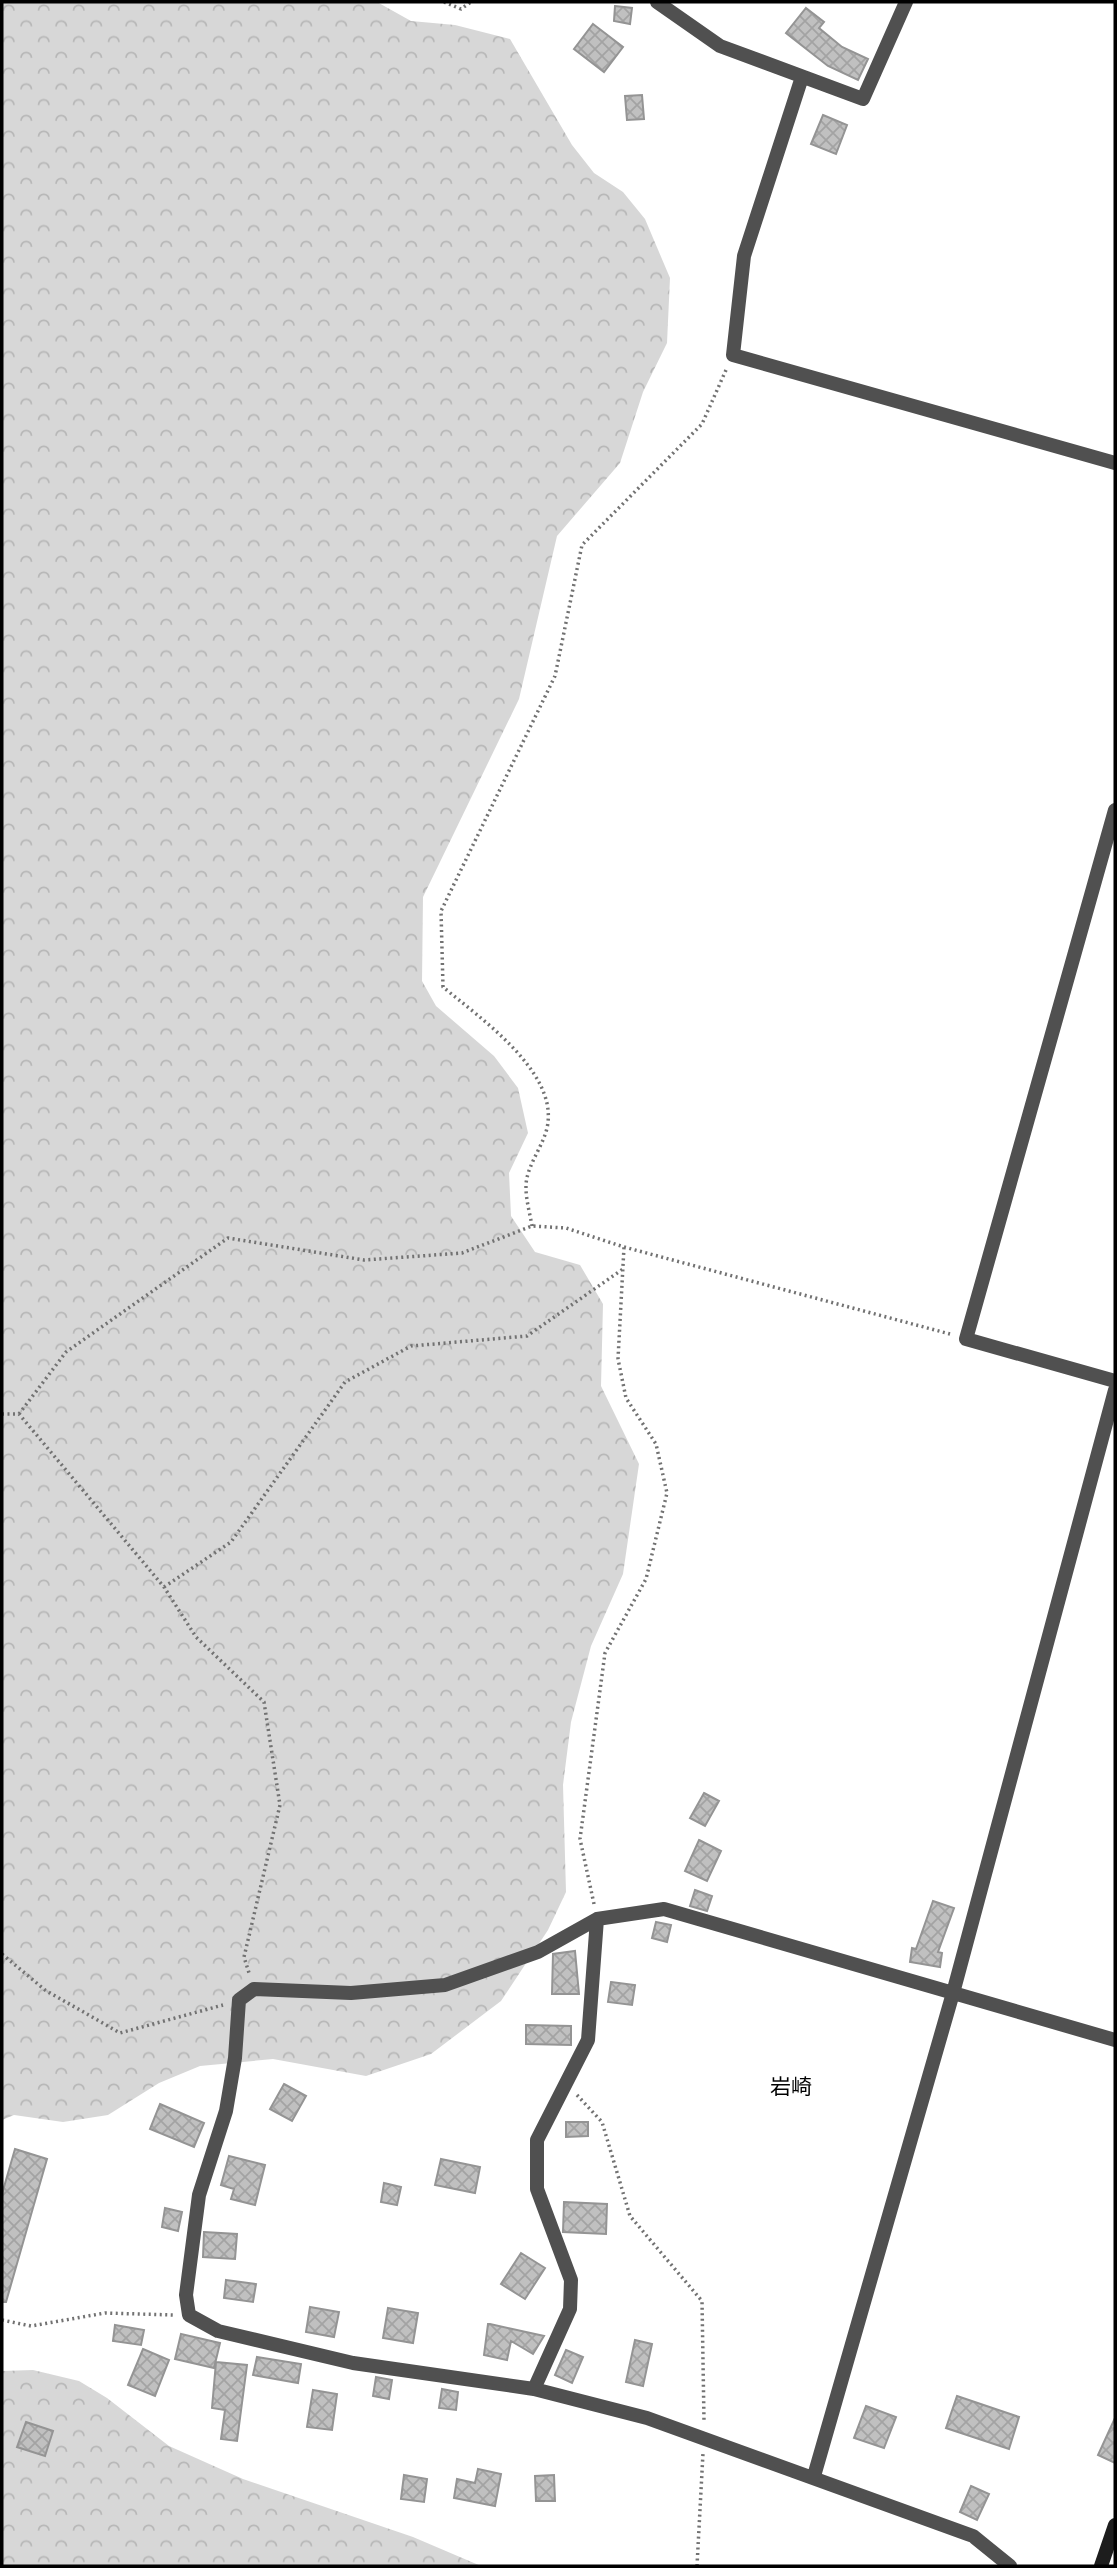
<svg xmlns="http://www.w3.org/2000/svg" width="1117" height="2568" font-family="'IBM Plex Sans','Noto Sans JP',sans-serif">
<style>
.forest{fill:url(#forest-crowns)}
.building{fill:url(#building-cross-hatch);stroke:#949494;stroke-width:2}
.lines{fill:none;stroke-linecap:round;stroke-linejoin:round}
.path{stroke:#727272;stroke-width:3.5;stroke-dasharray:2 3.5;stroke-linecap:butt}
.minor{stroke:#505050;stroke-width:14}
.secondary{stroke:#1d1d1d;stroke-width:14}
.labels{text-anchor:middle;stroke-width:7;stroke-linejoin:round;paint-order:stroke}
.neighbourhood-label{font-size:21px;fill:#000;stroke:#fff}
</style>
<defs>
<pattern id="forest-crowns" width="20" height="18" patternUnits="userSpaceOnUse" patternTransform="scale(1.75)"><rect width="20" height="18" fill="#d7d7d7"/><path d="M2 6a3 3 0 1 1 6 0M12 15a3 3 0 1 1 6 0" fill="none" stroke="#b7b7b7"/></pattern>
<pattern id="building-cross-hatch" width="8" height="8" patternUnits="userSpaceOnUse" patternTransform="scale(1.75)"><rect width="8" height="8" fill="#c0c0c0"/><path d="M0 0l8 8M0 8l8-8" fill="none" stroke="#a3a3a3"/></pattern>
</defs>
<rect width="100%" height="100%" fill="#fff"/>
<path class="forest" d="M2 2H377L411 21 455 25 510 39 572 145 594 173 623 192 645 219 670 278 667 343 643 392 620 463 557 536 519 699 423 897 422 981 436 1006 494 1056 518 1088 528 1133 509 1173 511 1216 535 1252 580 1265 603 1304 601 1386 639 1464 623 1574 591 1646 571 1722 563 1785 566 1892 548 1930 501 2001 431 2054 366 2076 273 2059 200 2066 159 2083 108 2115 63 2122 14 2115 2 2120Z
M33 2370 79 2381 107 2398 169 2446 243 2479 413 2537 481 2566H2V2371Z"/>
<path class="building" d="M615 6 632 8 630 24 614 21Z
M806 8 824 22 819 28 842 47 868 59 858 80 828 66 786 33Z
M593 24 623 47 604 72 574 49Z
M642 95 644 119 627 120 625 96Z
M823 115 847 125 836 154 811 144Z
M704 1793 719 1801 705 1826 690 1818Z
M699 1840 721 1851 707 1881 685 1871Z
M695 1890 712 1896 707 1911 690 1906Z
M933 1901 954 1908 938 1952 942 1953 940 1967 910 1962 912 1948 916 1949Z
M656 1922 671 1925 667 1942 652 1938Z
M575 1951 579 1994H552L553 1954Z
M611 1982 635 1985 632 2005 608 2002Z
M526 2025 571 2026V2045L526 2044Z
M284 2084 306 2096 292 2121 270 2109Z
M160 2104 204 2123 194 2147 150 2129Z
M566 2122H588V2136L566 2137Z
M15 2149 47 2159 6 2302H2V2194Z
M229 2156 265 2165 255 2205 231 2199 234 2189 221 2185Z
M441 2159 480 2167 475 2193 435 2185Z
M384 2183 401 2187 397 2205 381 2202Z
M564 2202 607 2204 606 2234 563 2232Z
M165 2208 182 2212 178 2231 162 2227Z
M204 2232 237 2234 235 2259 203 2257Z
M521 2253 545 2268 525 2299 501 2284Z
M226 2280 256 2284 253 2302 224 2298Z
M310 2307 339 2312 334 2337 306 2332Z
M388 2308 418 2313 413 2343 383 2338Z
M488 2324H490L544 2336 533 2354 511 2341 507 2360 484 2355Z
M115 2325 144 2330 141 2345 113 2341Z
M181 2334 220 2343 214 2368 175 2359Z
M635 2340 652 2344 643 2386 626 2382Z
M143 2349 169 2360 155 2396 128 2385Z
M566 2350 583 2357 572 2383 555 2375Z
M257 2357 301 2364 298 2383 253 2375Z
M216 2362 247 2365 237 2441 221 2439 225 2410 212 2408Z
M376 2377 392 2380 389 2399 373 2396Z
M442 2389 458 2392 456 2410 439 2408Z
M313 2390 337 2394 332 2430 307 2427Z
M957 2396 1019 2417 1009 2449 946 2428Z
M866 2406 896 2417 884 2448 854 2438Z
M1115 2418V2463L1098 2455Z
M26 2422 53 2431 45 2456 17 2447Z
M478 2469 501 2474 495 2506 454 2498 457 2479 475 2483Z
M404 2475 427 2479 424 2502 401 2499Z
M554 2475 555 2501H536L535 2476Z
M971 2486 989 2494 977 2520 960 2512Z"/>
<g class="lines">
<path class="path" d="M444 2 461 9 471 2
M532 1226C530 1214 526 1200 526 1188 525 1166 546 1144 548 1122 554 1069 480 1018 443 987L441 911 555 676 582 545 702 424 726 370
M2 1414H19L164 1587 196 1637 264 1702 280 1805 244 1957 250 1976
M19 1414 66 1352 228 1238 364 1260 462 1253 532 1226 566 1228 624 1247 950 1334
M164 1587 231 1542 345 1382 411 1346 527 1336 623 1269
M594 1904 580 1839 605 1653 646 1579 667 1493 656 1444 626 1398 618 1359 624 1247
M2 1954 45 1990 120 2033 223 2005
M577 2095 602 2122 630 2216 702 2301 704 2421
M2 2320 31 2326 105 2313 173 2315
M697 2566 703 2453"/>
<path class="minor" d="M657 2 720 46 863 99 906 2
M802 77 744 256 733 355 1115 463
M1115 810 966 1339 1115 1381
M534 2389 570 2309 571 2280 537 2189V2140L588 2040 597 1919
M814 2476 953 1993 1115 1390
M1010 2566 973 2536 647 2418 534 2389 353 2363 218 2331 189 2315 186 2295 199 2195 226 2111 235 2058 239 2000 254 1989 351 1993 445 1985 538 1952 597 1919 664 1909 1115 2040"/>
<path class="secondary" d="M1101 2566 1115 2525"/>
</g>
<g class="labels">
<g class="neighbourhood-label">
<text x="791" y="2094">岩崎</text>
</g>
</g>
<rect width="1117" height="2568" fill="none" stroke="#000000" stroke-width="7"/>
</svg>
